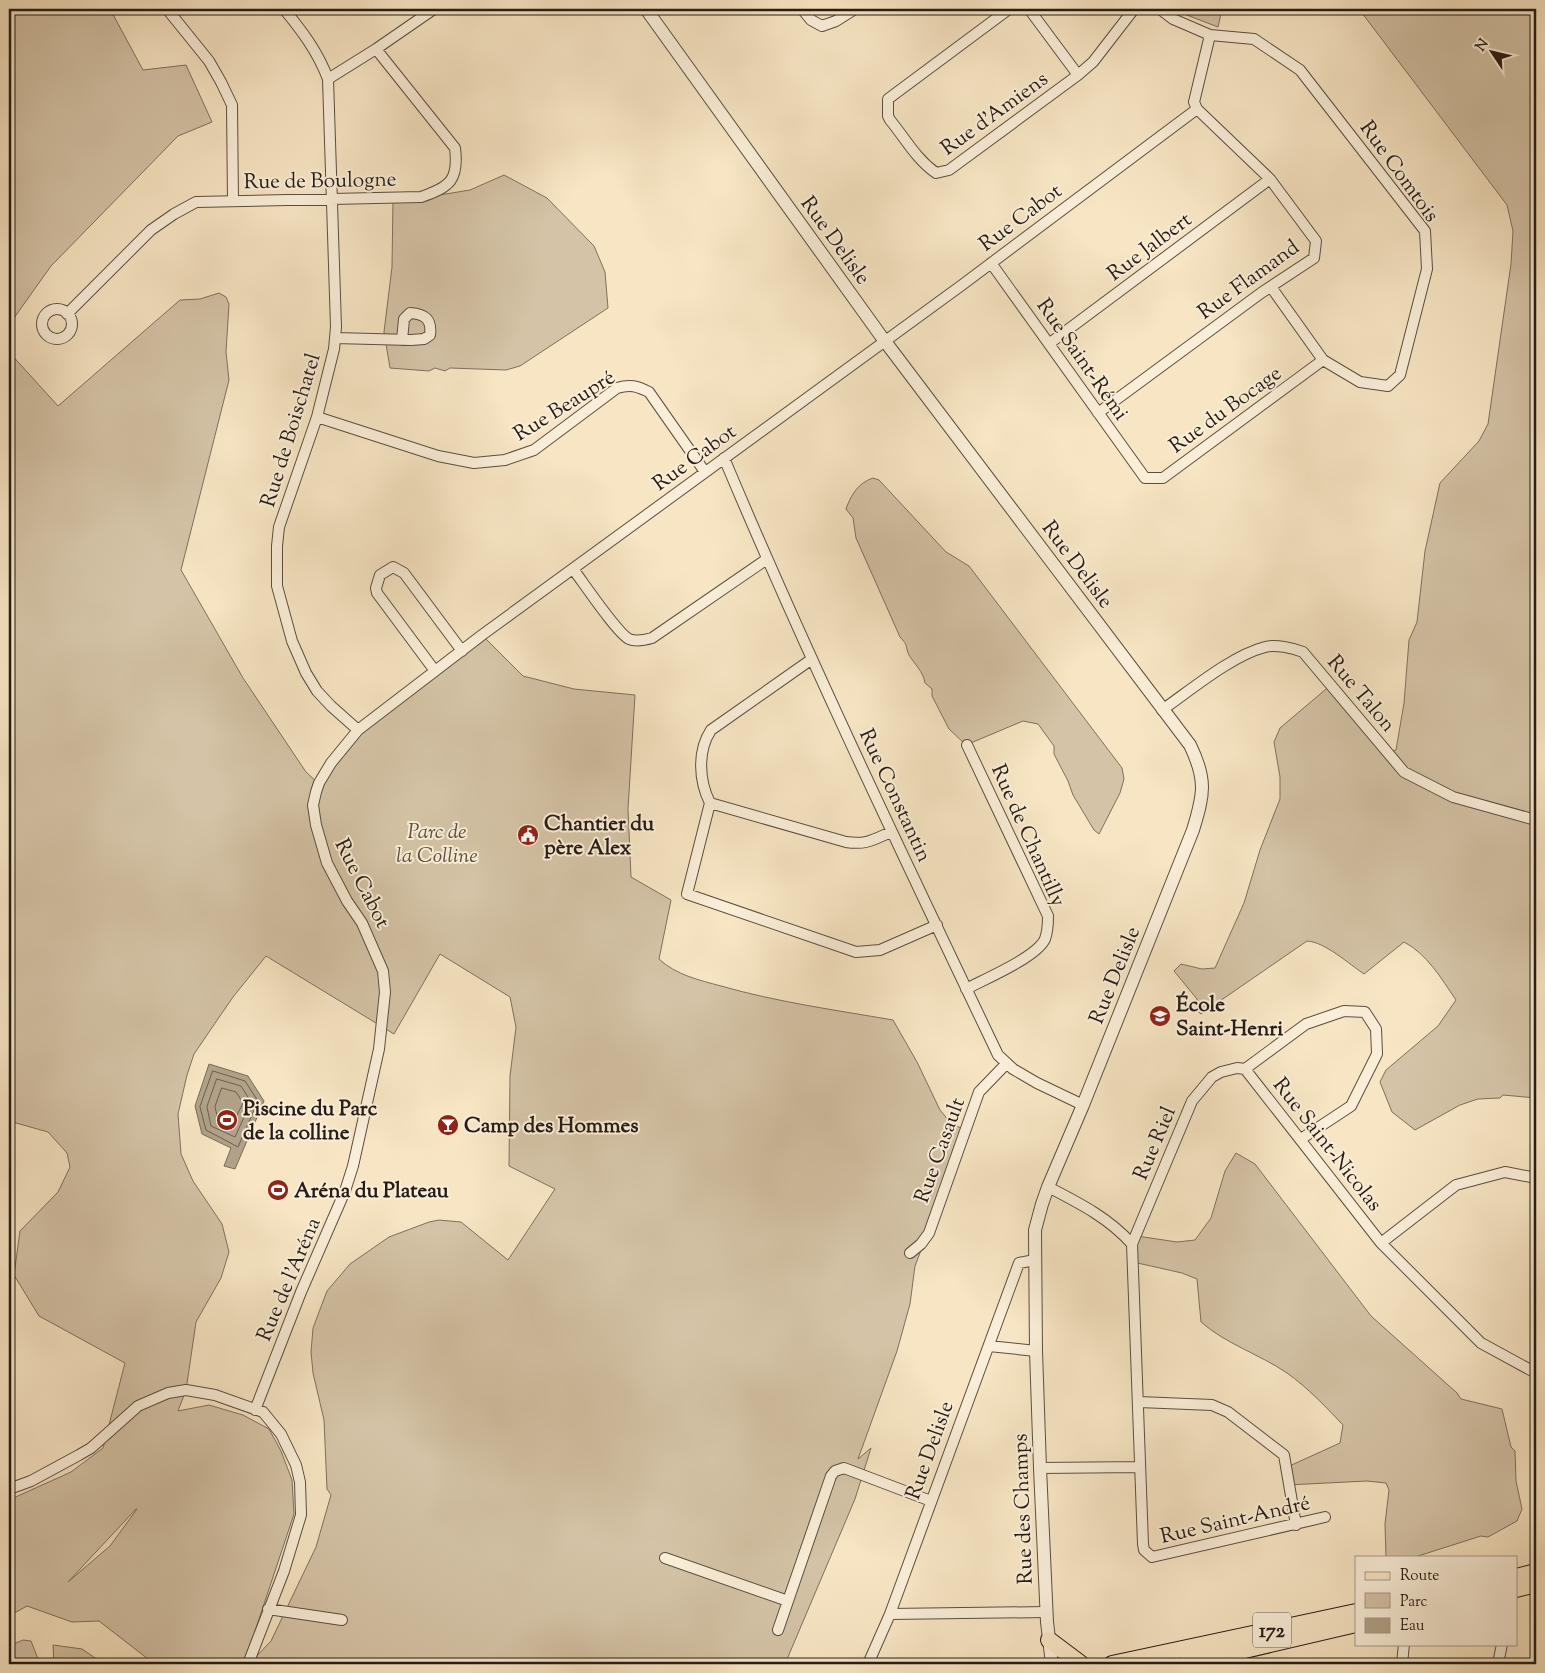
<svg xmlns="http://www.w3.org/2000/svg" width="1545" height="1673" font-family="'Sorts Mill Goudy',serif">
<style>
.green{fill:#d4c3a6;stroke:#7e705e;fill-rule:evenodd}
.water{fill:#b0a188;stroke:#796c5a}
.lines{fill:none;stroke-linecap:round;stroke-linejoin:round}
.shore{stroke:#6c5e4f;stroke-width:1}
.minor-casing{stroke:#5b4e41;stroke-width:12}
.tertiary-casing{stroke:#5b4e41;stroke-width:14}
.primary-casing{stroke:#271c16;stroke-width:18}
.minor{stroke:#faeed8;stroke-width:10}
.tertiary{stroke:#faeed8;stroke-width:12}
.primary{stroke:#f7e5c3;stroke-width:16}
.labels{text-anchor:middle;stroke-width:4;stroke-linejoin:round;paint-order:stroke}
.shield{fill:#faeed8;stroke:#665b50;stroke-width:1}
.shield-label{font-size:20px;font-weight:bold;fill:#271c16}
.street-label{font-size:21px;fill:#271c16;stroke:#faeed8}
.poi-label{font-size:21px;font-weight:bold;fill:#271c16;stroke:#faeed8;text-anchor:start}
.park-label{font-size:21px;font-style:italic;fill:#5b4e41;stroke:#faeed8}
</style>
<rect width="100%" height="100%" fill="#f7e5c3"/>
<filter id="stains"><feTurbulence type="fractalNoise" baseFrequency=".004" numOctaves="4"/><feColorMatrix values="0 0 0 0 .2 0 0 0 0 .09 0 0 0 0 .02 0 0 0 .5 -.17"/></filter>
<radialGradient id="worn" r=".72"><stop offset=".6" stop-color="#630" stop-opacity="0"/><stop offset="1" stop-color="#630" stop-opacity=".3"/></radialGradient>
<path class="green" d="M9 9H110L143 70 186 65 212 122 178 136 51 266 9 325Z
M1171 9H1222L1218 27Z
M1359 9H1536V1098L1503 1095 1500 1098 1478 1099 1460 1105 1415 1130 1392 1112 1380 1082 1386 1070 1438 1026 1456 1000C1441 978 1427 954 1404 942L1364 974C1349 964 1325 942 1307 941L1201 1014 1196 1010 1197 999 1174 971 1181 964 1202 969 1215 968 1244 903 1260 850 1280 799V777L1274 742 1280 728 1332 684 1392 751 1396 750 1404 703 1409 640 1417 622 1425 551 1440 483 1479 441 1488 424 1511 264 1513 231 1507 205Z
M504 175 547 198 594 246 605 272 608 308 520 366 506 370 450 368 445 371 435 368 429 371 390 368 384 332 392 267 393 199 421 198 470 190Z
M219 293 226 297 229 304 226 352 229 380 181 570 243 678 306 772 318 783 358 730 482 635 523 676 574 689 635 695 628 809 631 877 671 900 659 959C676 975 699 980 721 986 777 1002 835 1010 893 1020L917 1062 940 1110 950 1122 966 1131 915 1266 910 1304 897 1351 858 1459 871 1448 855 1499 785 1664H249L271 1641 316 1547 331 1495 327 1489 324 1420 313 1373 311 1352 313 1328 327 1291 350 1264 389 1237 429 1222 439 1220 461 1222 508 1260 555 1189 509 1166 510 1076 516 1027 510 997 440 954 394 1034 266 956 233 997 194 1054 187 1075 178 1114 181 1154 193 1181 222 1224 229 1252 221 1278 196 1322 186 1390 178 1411 209 1405 243 1415 269 1429 281 1451 292 1480 294 1514 244 1664H159L148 1659 99 1621 72 1622 27 1606 9 1616V1500L71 1472 103 1448 125 1363 39 1316 14 1275 20 1231 58 1192 70 1167 67 1153 48 1132 9 1121V352L58 406 180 300 200 299ZM137 1509 110 1546 68 1582 136 1509Z
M873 478 879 480 946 552 969 566 1122 768 1124 779 1120 793 1099 834 1094 830 1073 795 1068 781 1054 754V746L1038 724 1023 721 966 745 949 729 932 696V689L925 683C923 671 915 665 909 655 905 647 909 646 900 637L856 538 853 518 846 509C851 495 858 483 873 478Z
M1236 1153 1255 1164 1371 1316 1457 1393 1461 1399 1502 1409 1511 1447 1515 1451 1516 1481 1522 1509 1517 1521 1488 1537 1481 1536 1415 1557H1386L1385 1524 1389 1490 1386 1483 1367 1481 1287 1485 1285 1468 1340 1443 1343 1425C1325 1406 1308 1388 1287 1373 1259 1354 1226 1344 1201 1322L1197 1279 1182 1273 1133 1262 1137 1236 1177 1242 1195 1240 1211 1218 1225 1171Z
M23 1640 31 1641 38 1659 24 1664H9V1646Z
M53 1645 82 1649 104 1664H54Z"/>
<path class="water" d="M209 1064 248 1076 264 1101 235 1169 224 1166 231 1148 202 1134 195 1106Z"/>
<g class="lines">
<path class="shore" d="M213 1071 245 1081 258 1101 238 1147 206 1130 200 1107Z
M217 1079 241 1086 251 1102 235 1137 211 1126 207 1107Z
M222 1088 236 1092 243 1103 231 1127 218 1120 215 1107Z"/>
<g class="minor-casing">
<path id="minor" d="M167 9 209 61 221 82 232 105 233 201
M284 9C302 31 318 52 328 79L336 327 334 349 317 417 279 527 277 546V586L292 641 306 673 317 691 331 706 358 730
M802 9 811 20 822 26 836 21 855 9
M1009 9 888 99V116L890 120C905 138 916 159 936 173L949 170 1078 75 1093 62 1134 9
M1029 9 1078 75
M1160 9 1173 19 1210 35 1254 39 1300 70 1425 231 1427 269 1400 375 1388 386 1360 382 1323 360 1271 287
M328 79 376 49 434 9
M991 263 1145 478H1163L1323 360
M42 324a15 15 0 1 1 30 0a15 15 0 1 1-30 0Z
M67 314 151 230 174 214 196 202 421 197C450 187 459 180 455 148L376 49
M335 338 411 340 424 339 430 335C432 319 425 314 410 313L404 319 402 340
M1050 343 1270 179
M1098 413 1261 293 1314 258 1316 241 1270 179 1197 109 1194 102 1210 35
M317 417 438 456 474 463 505 460 534 450 617 388C630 384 637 386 649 392L705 472
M724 458C809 660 904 858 998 1055L1013 1069 1037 1083 1083 1105
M573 569C583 582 617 633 629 639 636 642 645 640 652 638L767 559
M435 671 377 593 376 588 380 575 393 567 404 573 462 651
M1162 710C1191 690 1231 656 1265 647 1275 644 1293 648 1303 652L1404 772 1453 797 1532 819 1536 817
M710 803 687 894 856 952 880 950 937 925
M710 803C699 781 697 751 711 730L812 659
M710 803 846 842C866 845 873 840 891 832
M966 989C985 979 1037 957 1045 939 1048 931 1048 924 1048 916L967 745
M1245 1069 1381 1243 1481 1343 1536 1373
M1301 1139 1351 1106 1377 1054 1376 1029 1365 1012 1344 1011 1306 1024 1245 1069 1237 1068 1221 1072 1212 1077 1192 1101 1132 1244 1143 1544 1144 1550 1152 1557 1325 1517
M1048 1187C1079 1203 1109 1218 1132 1244
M1381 1243 1456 1185 1505 1172 1536 1178
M910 1253 921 1244 929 1233 979 1092 1007 1063
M989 1346 1036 1351
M1139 1402 1212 1405 1228 1412 1284 1455 1296 1525
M255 1410 301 1292 345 1191 353 1166 379 1049 385 992 383 971 362 923 347 901 327 863 316 825 313 805 316 792 319 783 331 763 358 730 482 635 962 285 1197 109
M1040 1468 1140 1467
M9 1489 31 1481 79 1455 91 1448 138 1406 168 1393 186 1390 215 1395 263 1412 281 1434 296 1465 300 1482 301 1515 284 1571 248 1664
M665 1558 788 1601
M268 1609 342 1620
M890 1614 1046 1612
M778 1630 831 1476 835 1471 844 1468 931 1501
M868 1664 890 1614 1019 1263 1035 1260
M1402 1664 1404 1644
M1498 1664 1502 1644"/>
</g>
<g class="tertiary-casing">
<path id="tertiary" d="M646 9 881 336 1190 745C1207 780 1204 794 1193 830L1083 1105 1048 1187 1042 1204 1035 1230 1036 1351 1040 1468 1047 1622 1052 1664"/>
</g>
<g class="primary-casing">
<path id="primary" d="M1516 1577 1536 1572
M1516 1589 1536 1584
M1049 1640 1081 1664
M1112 1664 1356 1612
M1185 1664 1356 1624"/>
</g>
<use href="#minor" class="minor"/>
<use href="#tertiary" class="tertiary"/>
<use href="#primary" class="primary"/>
</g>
<defs>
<g id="civic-disc" transform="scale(1.125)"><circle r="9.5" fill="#8f2418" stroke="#faeed8"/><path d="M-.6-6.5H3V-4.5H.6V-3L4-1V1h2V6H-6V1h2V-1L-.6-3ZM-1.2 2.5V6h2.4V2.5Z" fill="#fff"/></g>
<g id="school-disc" transform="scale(1.125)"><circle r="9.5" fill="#8f2418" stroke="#faeed8"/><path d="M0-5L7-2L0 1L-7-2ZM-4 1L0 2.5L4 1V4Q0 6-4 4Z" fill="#fff"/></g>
<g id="stadium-disc" transform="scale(1.125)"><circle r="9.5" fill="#8f2418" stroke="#faeed8"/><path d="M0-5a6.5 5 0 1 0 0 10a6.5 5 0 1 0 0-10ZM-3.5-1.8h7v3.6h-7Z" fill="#fff"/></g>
<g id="bar-disc" transform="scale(1.125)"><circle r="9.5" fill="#8f2418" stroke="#faeed8"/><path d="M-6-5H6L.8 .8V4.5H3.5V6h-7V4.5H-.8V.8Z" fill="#fff"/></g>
</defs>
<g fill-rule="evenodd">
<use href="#civic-disc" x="528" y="835"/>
<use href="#school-disc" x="1160" y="1016"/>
<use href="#stadium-disc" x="227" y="1120"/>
<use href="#bar-disc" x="448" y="1125"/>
<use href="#stadium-disc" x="278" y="1190"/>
</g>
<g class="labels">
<rect class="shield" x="1253" y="1612.5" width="38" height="35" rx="4"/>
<g class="shield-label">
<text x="1272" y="1637">172</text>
</g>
<g class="street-label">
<text transform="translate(994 113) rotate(-36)" y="7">Rue d'Amiens</text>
<text transform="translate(1400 171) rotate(54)" y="7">Rue Comtois</text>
<text transform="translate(320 180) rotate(-1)" y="7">Rue de Boulogne</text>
<text transform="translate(1020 217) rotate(-37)" y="7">Rue Cabot</text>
<text transform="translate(836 240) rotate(54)" y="7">Rue Delisle</text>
<text transform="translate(1149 246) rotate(-37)" y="7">Rue Jalbert</text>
<text transform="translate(1248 279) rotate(-36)" y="7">Rue Flamand</text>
<text transform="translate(1083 359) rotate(55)" y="7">Rue Saint-Rémi</text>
<text transform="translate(564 405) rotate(-32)" y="7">Rue Beaupré</text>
<text transform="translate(1225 409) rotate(-36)" y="7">Rue du Bocage</text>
<text transform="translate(290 430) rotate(-73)" y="7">Rue de Boischatel</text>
<text transform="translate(694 457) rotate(-36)" y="7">Rue Cabot</text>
<text transform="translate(1078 564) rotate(53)" y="7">Rue Delisle</text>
<text transform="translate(1362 693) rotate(50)" y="7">Rue Talon</text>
<text transform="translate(896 795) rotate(65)" y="7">Rue Constantin</text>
<text transform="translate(1029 835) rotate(66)" y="7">Rue de Chantilly</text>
<text transform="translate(363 883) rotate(63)" y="7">Rue Cabot</text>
<text transform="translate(1114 975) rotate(-68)" y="7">Rue Delisle</text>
<text transform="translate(1154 1143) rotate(-67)" y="7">Rue Riel</text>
<text transform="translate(1328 1144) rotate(52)" y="7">Rue Saint-Nicolas</text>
<text transform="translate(939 1150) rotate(-70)" y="7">Rue Casault</text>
<text transform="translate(288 1279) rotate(-67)" y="7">Rue de l'Aréna</text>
<text transform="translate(929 1450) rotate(-70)" y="7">Rue Delisle</text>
<text transform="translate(1022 1509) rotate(-92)" y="7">Rue des Champs</text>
<text transform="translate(1235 1519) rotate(-13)" y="7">Rue Saint-André</text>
</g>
<g class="poi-label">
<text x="544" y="830">Chantier du<tspan x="544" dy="24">père Alex</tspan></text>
<text x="1176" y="1011">École<tspan x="1176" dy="24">Saint-Henri</tspan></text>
<text x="243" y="1115">Piscine du Parc<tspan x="243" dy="24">de la colline</tspan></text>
<text x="464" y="1132">Camp des Hommes</text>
<text x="294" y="1197">Aréna du Plateau</text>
</g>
<g class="park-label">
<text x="437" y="838">Parc de<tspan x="437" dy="24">la Colline</tspan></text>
</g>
</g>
<rect width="1545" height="1673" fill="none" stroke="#f7e5c3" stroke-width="30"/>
<rect x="10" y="10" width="1525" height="1653" fill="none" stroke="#271c16" stroke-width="2.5"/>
<rect x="15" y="15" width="1515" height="1643" fill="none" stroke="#271c16"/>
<rect x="1355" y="1556" width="162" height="90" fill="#faeed8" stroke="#a69a8a"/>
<rect x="1365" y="1572" width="25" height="8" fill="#f7e5c3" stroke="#a69a8a"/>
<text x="1400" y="1580" font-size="15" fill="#271c16">Route</text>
<rect x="1365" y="1593" width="25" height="15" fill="#d4c3a6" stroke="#a69a8a"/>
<text x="1400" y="1606" font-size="15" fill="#271c16">Parc</text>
<rect x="1365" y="1618" width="25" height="15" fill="#b0a188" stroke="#a69a8a"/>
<text x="1400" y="1630" font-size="15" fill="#271c16">Eau</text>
<g transform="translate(1492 52) rotate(305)" stroke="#faeed8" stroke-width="4" paint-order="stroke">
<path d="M0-4L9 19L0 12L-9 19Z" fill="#271c16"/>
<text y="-8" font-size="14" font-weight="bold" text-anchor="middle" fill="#271c16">N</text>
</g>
<rect width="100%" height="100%" filter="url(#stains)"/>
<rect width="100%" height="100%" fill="url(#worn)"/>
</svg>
